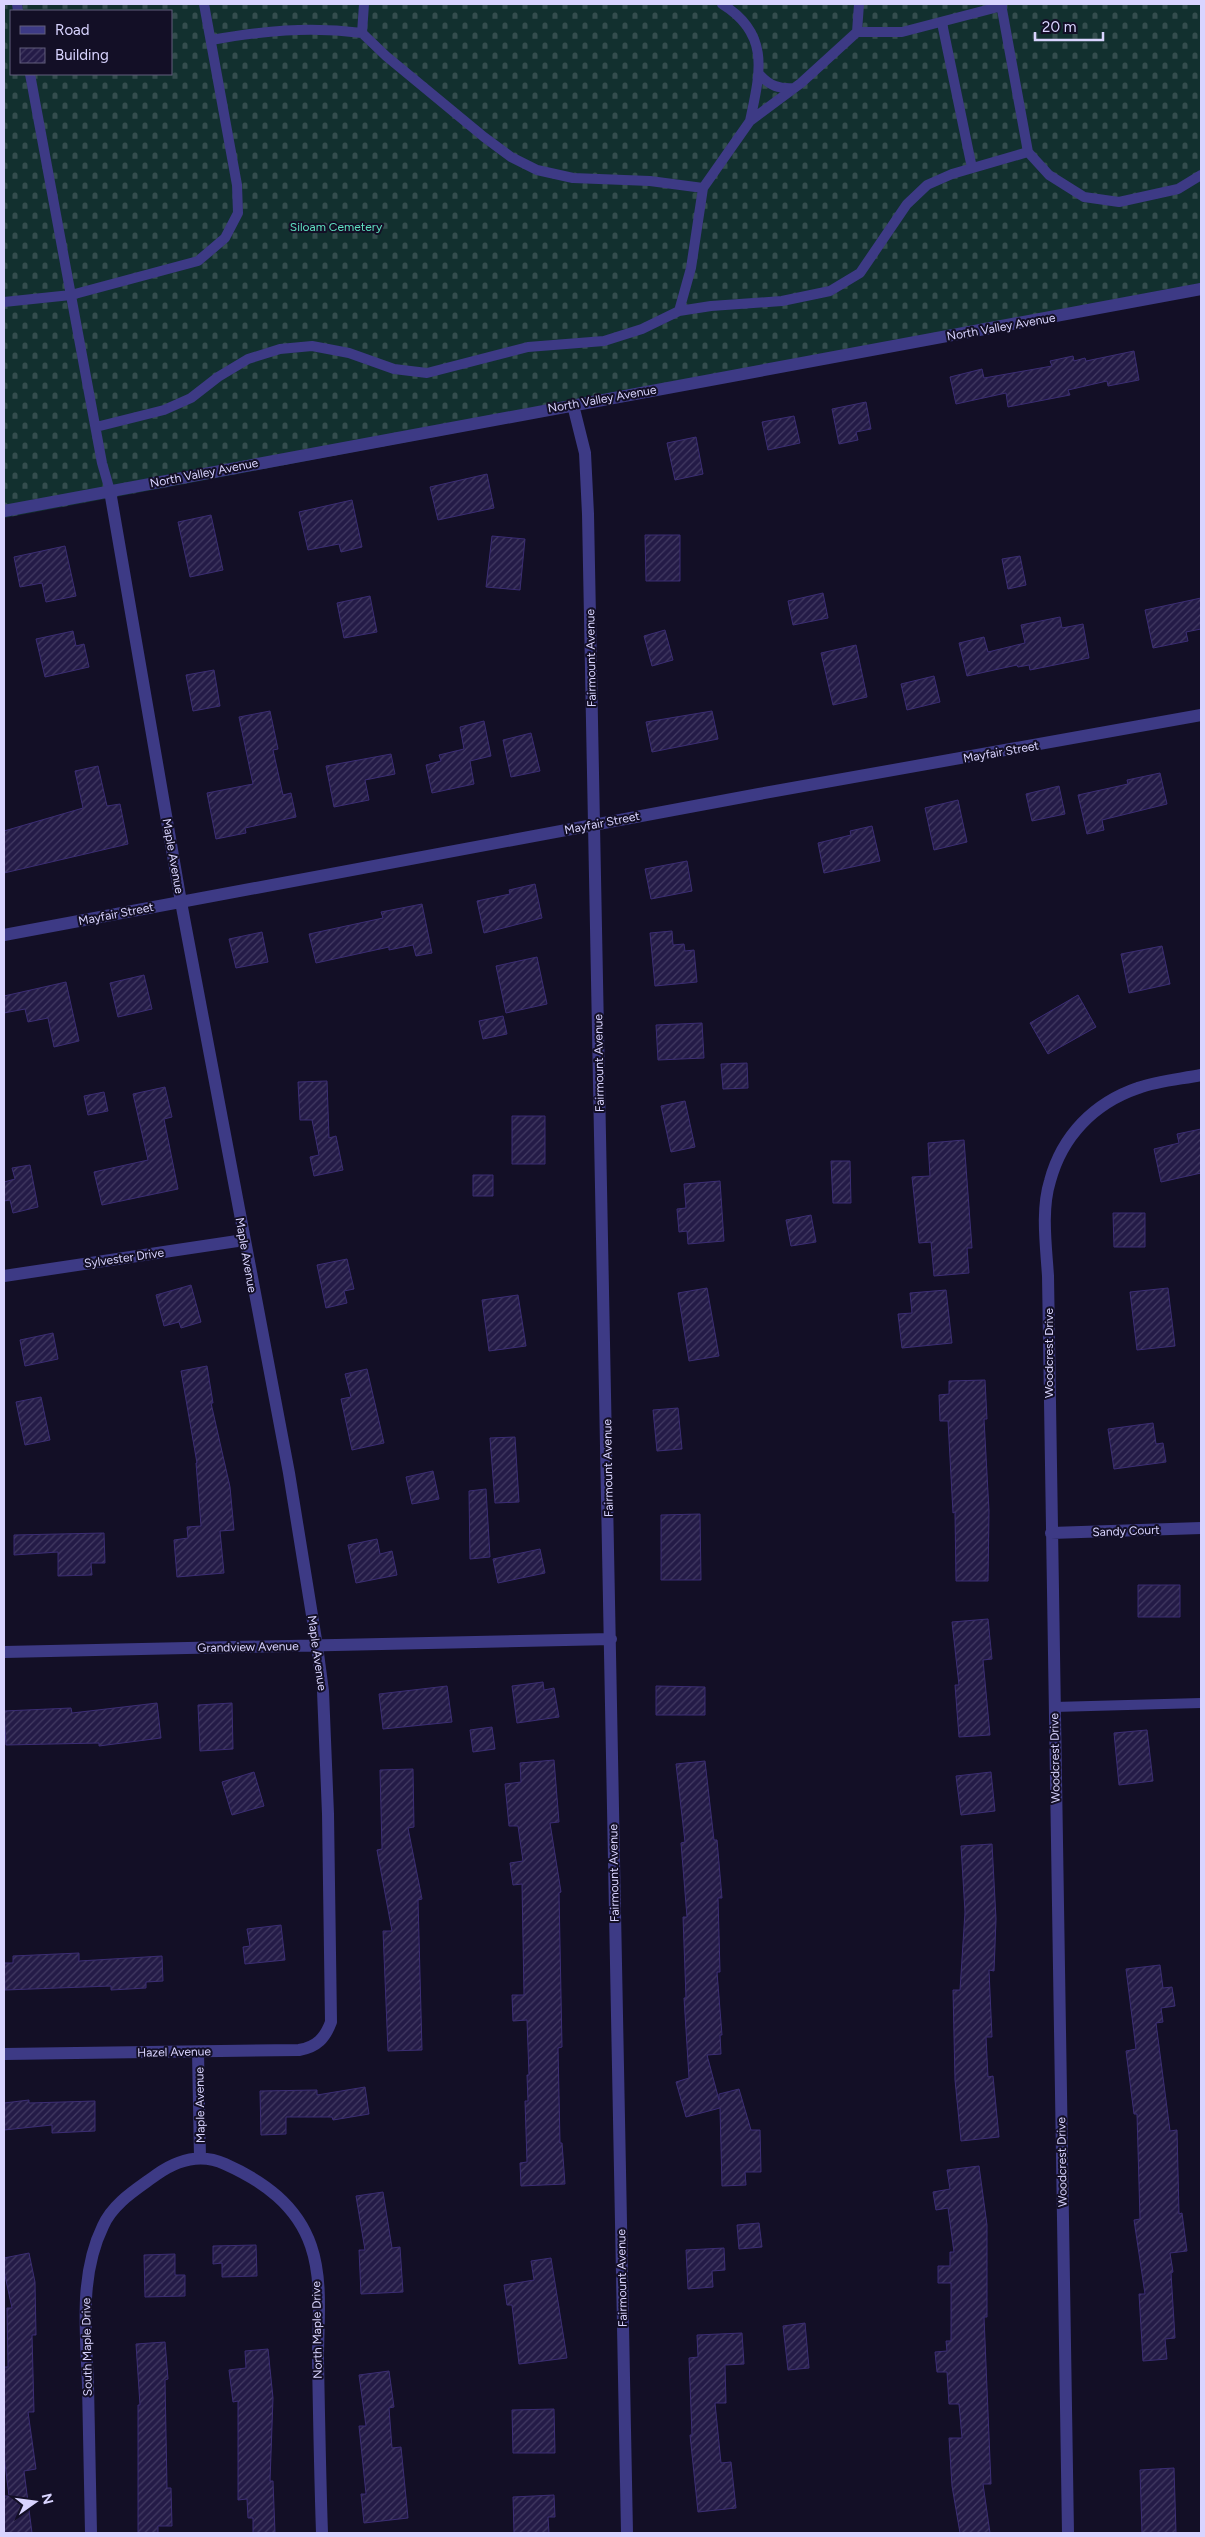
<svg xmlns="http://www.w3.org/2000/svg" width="1205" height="2537" font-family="Figtree,sans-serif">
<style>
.cemetery{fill:url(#cemetery-stones);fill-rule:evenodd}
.building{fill:url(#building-hatch);stroke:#3b2d73}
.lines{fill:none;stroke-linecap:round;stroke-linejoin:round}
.lane{stroke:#3d3a85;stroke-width:10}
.street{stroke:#3d3a85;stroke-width:12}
.labels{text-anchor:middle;stroke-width:4;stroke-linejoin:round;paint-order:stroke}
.park-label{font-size:12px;fill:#5fe0c0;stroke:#130f26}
.street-label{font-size:12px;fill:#d9d4ff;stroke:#130f26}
</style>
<defs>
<pattern id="cemetery-stones" width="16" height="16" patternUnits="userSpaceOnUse" patternTransform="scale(1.25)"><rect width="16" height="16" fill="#12302f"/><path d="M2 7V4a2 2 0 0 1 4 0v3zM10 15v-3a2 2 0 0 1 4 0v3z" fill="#344d4e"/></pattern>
<pattern id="building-hatch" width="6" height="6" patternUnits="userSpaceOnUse" patternTransform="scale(1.25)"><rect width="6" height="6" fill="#241b47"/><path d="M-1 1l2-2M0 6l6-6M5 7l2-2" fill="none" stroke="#433b63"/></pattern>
</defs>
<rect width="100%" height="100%" fill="#130f26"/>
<path class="cemetery" d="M4 4H1201V292L4 518ZM11 11H171V74H11Z"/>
<path class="building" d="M1134 351 1139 380 1108 386 1107 381 1068 390 1070 395 1008 407 1006 393 956 404 950 377 982 369 984 378 1052 366 1050 361 1073 356 1074 361 1085 358 1086 361Z
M866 402 871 429 856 432 858 440 839 444 832 409Z
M794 416 800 443 768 450 762 422Z
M696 437 703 474 675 480 667 443Z
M487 474 494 508 438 520 430 487Z
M352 500 362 547 341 552 339 544 308 550 299 512Z
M211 515 223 570 190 577 178 522Z
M645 535H680V581H646Z
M492 536 525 539 520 590 486 587Z
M65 546 76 596 46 602 42 583 20 587 14 557Z
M1020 556 1026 585 1008 589 1002 559Z
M823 593 828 618 793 625 788 601Z
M370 596 377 632 344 638 337 603Z
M1201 598V629L1186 632 1188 641 1153 648 1145 610Z
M1060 617 1062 628 1083 624 1089 658 1030 670 1029 665 1018 667 1017 665 967 676 959 643 984 637 988 652 1025 643 1021 625Z
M665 630 673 660 652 666 644 636Z
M73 631 76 646 84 644 89 667 45 677 36 639Z
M856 645 867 697 833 705 821 653Z
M214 670 220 706 193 711 186 675Z
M934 676 940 702 907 710 901 684Z
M270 711 278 749 273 750 283 795 291 793 296 817 245 828 246 833 216 839 207 793 253 784 239 717Z
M712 711 718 739 652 752 646 722Z
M484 721 491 756 470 761 474 784 432 793 426 765 441 761 439 755 464 749 460 727Z
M531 733 540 771 511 777 503 740Z
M391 754 395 774 365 780 369 800 334 807 326 766Z
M98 766 107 806 120 804 128 844 4 873V831L83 808 75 771Z
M1160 773 1167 804 1102 820 1104 830 1087 834 1078 795 1128 784 1127 780Z
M1059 786 1065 814 1032 821 1026 794Z
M958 800 967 842 934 850 925 808Z
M872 826 880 861 824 873 818 843 851 835 850 831Z
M687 861 692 891 651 899 645 869Z
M535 884 542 918 484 933 477 901 510 894 509 890Z
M422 904 432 953 416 956 413 945 389 950V947L316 963 309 934 383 918 381 912Z
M672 931 673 945 684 944 685 951 694 950 697 982 655 986 650 933Z
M262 932 268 962 236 968 229 939Z
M1162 946 1170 984 1129 993 1121 954Z
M537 957 547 1004 506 1013 496 966Z
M144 975 152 1009 118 1017 110 983Z
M66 982 79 1041 54 1047 48 1018 28 1022 25 1009 4 1013V996Z
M1078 995 1096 1027 1048 1054 1030 1023Z
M503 1016 507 1034 483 1039 479 1021Z
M702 1023 704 1058 658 1060 656 1025Z
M747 1063 748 1088 723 1089 721 1064Z
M327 1081 329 1138 336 1136 343 1170 314 1176 310 1157 319 1155 312 1120H300L298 1082Z
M165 1087 172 1117 164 1119 178 1189 102 1205 94 1172 148 1160 133 1094Z
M104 1092 108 1111 88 1115 84 1096Z
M685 1101 695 1147 671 1152 661 1106Z
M512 1116H545V1164H512Z
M1201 1129V1173L1161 1182 1154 1149 1179 1143 1177 1134Z
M964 1140 972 1248H967L969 1273 934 1276 931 1242 919 1243 912 1177 930 1176 928 1143Z
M831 1161H850L851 1203H833Z
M30 1165 38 1207 13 1213 10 1200 4 1201V1182L15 1179 12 1168Z
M473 1175H493V1196H473Z
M720 1181 724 1241 688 1244 687 1231 679 1232 677 1209 686 1208 684 1184Z
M1113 1213H1145V1247H1114Z
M811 1215 816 1242 791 1246 786 1220Z
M347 1259 354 1289 344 1291 347 1303 326 1308 317 1265Z
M191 1285 201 1322 181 1328 179 1322 164 1326 156 1295Z
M707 1288 719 1356 689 1361 678 1293Z
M1168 1288 1175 1346 1137 1350 1130 1292Z
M946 1290 952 1343 902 1348 898 1314 912 1313 910 1293Z
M518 1295 526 1346 489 1351 482 1300Z
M53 1333 58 1359 25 1366 20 1340Z
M207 1366 213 1403H211L230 1487 234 1530 220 1531 224 1573 177 1577 174 1540 188 1538 187 1527 201 1526 196 1463H197L181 1371Z
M367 1369 384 1443 352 1450 341 1399 351 1397 345 1374Z
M985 1380 987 1419H984L989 1511 988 1581H956L955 1512 953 1513 948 1421H940L939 1395 949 1394V1381Z
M41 1397 50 1440 25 1445 16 1402Z
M678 1408 682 1449 657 1451 653 1410Z
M1153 1423 1156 1444 1163 1443 1166 1462 1114 1469 1108 1429Z
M515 1437 519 1502 495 1503 490 1438Z
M433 1471 439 1499 412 1504 406 1477Z
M486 1489 490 1557 470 1559 469 1491Z
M700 1514 701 1580H661V1515Z
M104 1533 105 1563H91L92 1575 58 1576V1552L14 1555V1535Z
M377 1539 380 1554 392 1551 397 1575 356 1583 348 1545Z
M540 1549 545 1573 498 1583 493 1559Z
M1138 1585H1180V1617H1138Z
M988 1619 992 1659 983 1660 990 1735 959 1737 955 1685H959L952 1622Z
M543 1682 544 1690 554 1688 559 1717 517 1723 512 1686Z
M447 1686 452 1722 383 1729 379 1694Z
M656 1686 705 1687V1715H656Z
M157 1703 161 1738 99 1746V1743L6 1745 4 1711 71 1708 72 1713Z
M232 1703 233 1749 200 1751 198 1705Z
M492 1727 495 1749 473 1752 470 1730Z
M1147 1730 1153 1781 1119 1785 1114 1733Z
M554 1760 559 1822 550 1823 561 1892 559 1893 562 2047 558 2048 560 2143H562L565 2184 521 2186 520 2163 527 2162 525 2101H528L527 2075H529L527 2020 513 2021 512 1995H524L522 1884 513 1885 510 1863 523 1861 518 1826H509L505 1784 521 1782 520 1763Z
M705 1761 714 1840H717L722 1898H718L720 1972H717L722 2035H720L721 2054 707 2055 719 2100V2094L739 2089 751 2130H760L761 2172H745L746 2185 722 2186 720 2108 686 2117 676 2082 689 2078 684 1998H686L683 1917H687L681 1843 685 1842 676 1764Z
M413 1769 414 1827 408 1828 422 1899 418 1900 422 2050 388 2051 383 1931H392L377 1850 382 1849 380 1770Z
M254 1772 264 1806 232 1815 222 1782Z
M991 1772 995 1811 961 1815 956 1776Z
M992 1844 996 1919 994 1971 989 1970 992 2037H986L988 2077 993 2076 999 2137 961 2141 955 2080 953 1990H960L965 1912 961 1846Z
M281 1925 285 1960 245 1964 243 1947 250 1946 247 1929Z
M79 1953V1961L162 1956 163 1981 146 1982V1988L111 1990V1986L5 1990 4 1963H13V1956Z
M1160 1965 1163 1988 1172 1987 1175 2006 1161 2008 1163 2022 1156 2023 1170 2131 1177 2130 1179 2214 1182 2213 1187 2251 1170 2253 1173 2272 1171 2273 1175 2338 1165 2339 1167 2359 1143 2361 1139 2294H1145L1134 2220 1140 2219 1137 2114H1134L1126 2051 1136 2049 1126 1969Z
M365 2087 369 2114 333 2120 332 2117H286V2134L261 2135 260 2091 317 2090V2095Z
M29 2100V2103L95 2101V2131L52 2133V2125L4 2130V2103Z
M979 2166 987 2225V2317H984L991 2484H983L990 2533H960L952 2486 949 2438H962L959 2404H949L947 2372H937L935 2352 947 2351 946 2341H951V2283H938V2266H950V2252H954L948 2208 936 2210 933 2192 950 2189 947 2170Z
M383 2192 392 2248 400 2247 403 2292 361 2294 359 2250H365L356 2196Z
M759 2223 762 2247 739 2249 737 2225Z
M256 2245 257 2276 222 2277V2263L213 2264V2246Z
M724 2248 725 2270 712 2271 713 2287 688 2289 686 2250Z
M29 2253 35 2282 36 2335H32L34 2412H28L36 2469 24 2471 32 2533H4V2496H9L4 2456V2367H8L7 2308H12L4 2271V2258Z
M175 2254V2275H185V2296L145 2297 144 2255Z
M551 2258 567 2358 519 2364 512 2305H507L504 2285 534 2280 531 2261Z
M805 2323 809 2368 788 2370 783 2326Z
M742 2333 744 2364 725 2365 726 2403H715L721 2463 731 2462 736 2508 698 2512 690 2435H692L689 2358 698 2357 697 2335Z
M165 2342 168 2379 165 2380 167 2488H171L172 2526H158V2533H138V2405H140L136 2344Z
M268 2349 273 2398 270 2481H273L275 2533H253V2518H248L247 2499 238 2500V2401L233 2402 229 2370 246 2368 245 2351Z
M389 2371 394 2407 389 2408 392 2448 401 2447 408 2518 364 2523 361 2494H366L359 2426H366L359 2375Z
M554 2409 555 2453H513L512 2410Z
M1174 2468 1176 2533H1142L1140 2470Z
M554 2495 555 2517H548L549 2533H514L513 2497Z"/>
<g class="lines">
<path class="lane" d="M17 4 18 11
M722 4C771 34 760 73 750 121
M1001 4 1028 152 1049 175 1084 197 1119 202 1178 189 1201 175
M942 23 972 168
M857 32 859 4
M362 33 386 56 484 137 511 157 537 170 573 178 650 181 703 188
M211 40C263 31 308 26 362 33L364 4
M30 74 102 463 110 491
M760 75C770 86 779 89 794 88
M4 302 71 295 198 261 225 238 238 213 237 185 204 4
M679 311 691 268 703 188 750 121 801 83 857 32H902L1002 6
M96 427 164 410 191 398 218 377 248 359 280 349 312 346 349 353 394 369 427 373 528 347 604 341 642 329 679 311 711 306 782 301 830 291 860 273 907 204 927 185 952 174 1028 152
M1054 1707 1201 1703"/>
<path class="street" d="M573 405 585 453 588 514 627 2533
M4 511 1201 289
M4 935 759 794 1201 715
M4 1276 244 1240
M1051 1533 1201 1528
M4 1652 611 1639
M198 2052 200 2158
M4 2054 299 2050C317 2047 325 2038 331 2022L328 1814 323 1691 317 1646 289 1473 181 902 110 491
M91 2533C90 2484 89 2434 88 2385 86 2332 79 2275 103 2226 113 2203 137 2189 156 2175 177 2160 201 2153 225 2164 263 2181 297 2205 311 2246 323 2281 318 2322 318 2359 319 2417 320 2475 322 2533
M1068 2533 1048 1276C1046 1245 1041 1210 1050 1181 1062 1136 1094 1103 1138 1088 1157 1081 1181 1079 1201 1075"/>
</g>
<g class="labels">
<g class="park-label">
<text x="336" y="231">Siloam Cemetery</text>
</g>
<g class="street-label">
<text transform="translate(1001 327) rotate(-10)" y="4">North Valley Avenue</text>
<text transform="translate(602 399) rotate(-10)" y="4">North Valley Avenue</text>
<text transform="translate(204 473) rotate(-11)" y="4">North Valley Avenue</text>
<text transform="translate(591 658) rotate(-91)" y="4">Fairmount Avenue</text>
<text transform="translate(1001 752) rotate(-10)" y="4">Mayfair Street</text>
<text transform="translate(602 823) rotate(-11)" y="4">Mayfair Street</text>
<text transform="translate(173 856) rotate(80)" y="4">Maple Avenue</text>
<text transform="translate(116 914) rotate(-11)" y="4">Mayfair Street</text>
<text transform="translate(599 1063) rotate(-91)" y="4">Fairmount Avenue</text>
<text transform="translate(246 1255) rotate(80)" y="4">Maple Avenue</text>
<text transform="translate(124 1258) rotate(-8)" y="4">Sylvester Drive</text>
<text transform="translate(1049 1353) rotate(-90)" y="4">Woodcrest Drive</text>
<text transform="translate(608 1468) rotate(-91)" y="4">Fairmount Avenue</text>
<text transform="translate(1126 1531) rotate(-2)" y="4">Sandy Court</text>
<text transform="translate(248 1647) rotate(-1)" y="4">Grandview Avenue</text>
<text transform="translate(317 1653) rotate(82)" y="4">Maple Avenue</text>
<text transform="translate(1055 1758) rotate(-91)" y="4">Woodcrest Drive</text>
<text transform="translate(614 1873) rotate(-91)" y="4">Fairmount Avenue</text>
<text transform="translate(174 2052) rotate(-1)" y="4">Hazel Avenue</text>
<text transform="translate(200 2105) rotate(-91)" y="4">Maple Avenue</text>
<text transform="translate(1062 2162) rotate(-91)" y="4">Woodcrest Drive</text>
<text transform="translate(622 2278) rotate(-91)" y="4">Fairmount Avenue</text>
<text transform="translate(317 2330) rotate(-91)" y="4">North Maple Drive</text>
<text transform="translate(87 2347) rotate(-91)" y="4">South Maple Drive</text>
</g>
</g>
<rect width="1205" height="2537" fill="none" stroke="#d9d4ff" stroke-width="10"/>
<rect x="10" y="10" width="162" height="65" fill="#130f26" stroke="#625e7d"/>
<rect x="20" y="26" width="25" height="8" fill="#3d3a85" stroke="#625e7d"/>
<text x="55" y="35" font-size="15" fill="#d9d4ff">Road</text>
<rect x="20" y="48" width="25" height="15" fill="url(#building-hatch)" stroke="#625e7d"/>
<text x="55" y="60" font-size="15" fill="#d9d4ff">Building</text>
<g transform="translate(35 2502) rotate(76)" stroke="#130f26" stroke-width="4" paint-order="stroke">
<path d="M0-4L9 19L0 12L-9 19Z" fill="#d9d4ff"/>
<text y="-8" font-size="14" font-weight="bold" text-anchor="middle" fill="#d9d4ff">N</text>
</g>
<path d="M1035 32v8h68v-8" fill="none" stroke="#d9d4ff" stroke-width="2.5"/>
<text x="1042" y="32" font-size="15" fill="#d9d4ff" stroke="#130f26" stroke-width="4" paint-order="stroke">20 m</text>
</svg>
